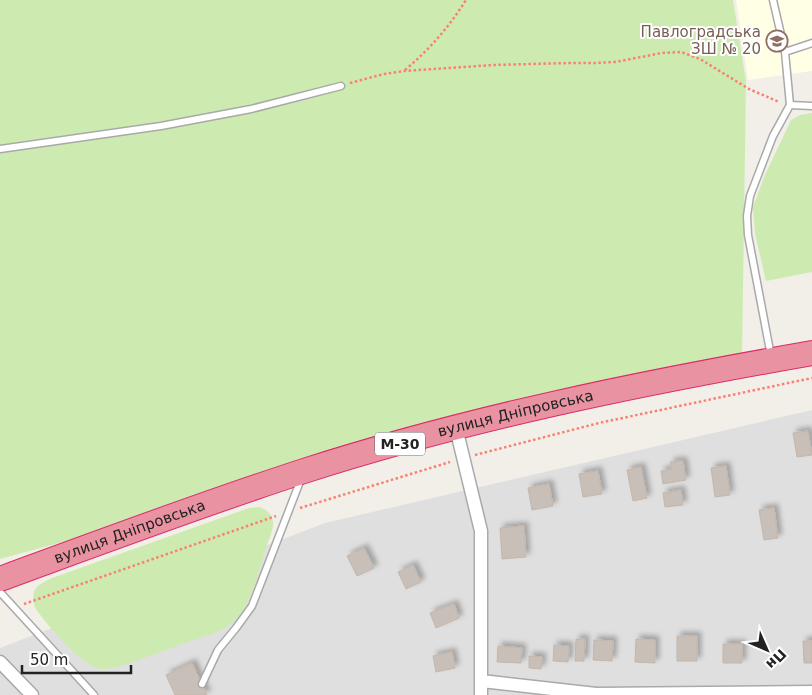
<svg xmlns="http://www.w3.org/2000/svg" width="812" height="695" font-family="'DejaVu Sans',sans-serif">
<style>
.residential{fill:#e0dfdf}
.education{fill:#ffffe5}
.grass{fill:#cdebb0}
.building{fill:#c7bfb8;stroke:#c4b6ab;filter:url(#shadow)}
.lines{fill:none;stroke-linecap:round;stroke-linejoin:round}
.lane-casing{stroke:#a9a9a9;stroke-width:9}
.street-casing{stroke:#a9a9a9;stroke-width:15}
.highway-casing{stroke:#dc2a67;stroke-width:26}
.path{stroke:#fa8072;stroke-width:2.5;stroke-dasharray:2.5 2.5;stroke-linecap:butt}
.lane{stroke:#fff;stroke-width:6}
.street{stroke:#fff;stroke-width:12}
.highway{stroke:#e892a2;stroke-width:24}
.labels{text-anchor:middle;stroke-width:4;stroke-linejoin:round;paint-order:stroke}
.shield{fill:#fff;stroke:#646464;stroke-width:1}
.shield-label{font-size:14px;font-weight:bold;fill:#222}
.education-label{font-size:15px;fill:#785e54;stroke:#fff;text-anchor:end}
.street-label{font-size:15px;fill:#222;stroke:#fff}
</style>
<defs>
<filter id="shadow"><feDropShadow dx="4" dy="-4" stdDeviation="2.5" flood-color="#0004"/></filter>
</defs>
<rect width="100%" height="100%" fill="#f2efe9"/>
<path class="residential" d="M812 410V695H0V648L325 523Z"/>
<path class="education" d="M736 0H812V71L748 80Z"/>
<path class="grass" d="M0 0H733L746 81 742 358 0 559Z
M812 113V272L766 281 755 234 753 207 764 177 791 120 800 115Z
M260 507C278 515 274 527 268 542 260 566 253 601 236 619 223 633 202 637 185 643 164 651 144 658 124 665 114 668 104 671 94 667 80 662 42 620 35 607 33 602 33 596 34 592 37 584 46 581 52 578L249 508Z"/>
<path class="building" d="M808 431 812 455 797 457 793 433Z
M683 461 686 480 663 484 661 471 672 469 670 462Z
M726 466 730 495 715 497 711 468Z
M641 467 647 498 633 501 627 470Z
M598 471 602 494 583 497 579 474Z
M549 484 553 506 532 510 528 488Z
M681 490 683 505 665 507 663 493Z
M774 508 778 538 764 540 759 510Z
M524 526 526 557 502 559 500 528Z
M364 548 374 568 357 576 347 556Z
M413 565 421 582 406 589 398 572Z
M454 604 459 618 436 628 430 613Z
M677 636H697V661H677Z
M576 639H585L584 661H575Z
M636 639 655 640V663L635 662Z
M594 640 613 641 612 661 593 660Z
M803 641H812V663H804Z
M723 644H742V663H723Z
M554 645 569 646 568 662 553 661Z
M498 646 522 648 521 663 497 662Z
M452 652 455 668 436 672 433 656Z
M529 656 542 657 541 669 529 668Z
M192 663 207 695H175L166 675Z"/>
<g class="lines">
<g class="lane-casing">
<path id="lane" d="M773 0 785 52
M790 105 812 106
M0 149 161 126 251 109 341 86
M771 356 748 235 747 216 750 196 773 136 790 105 785 52 812 43
M0 592 94 695
M202 684 218 650 236 628 252 606 301 479"/>
</g>
<g class="street-casing">
<path id="street" d="M456 428 481 531V695
M0 662 32 695
M482 681 596 694 812 692"/>
</g>
<g class="highway-casing">
<g id="highway">
<path id="s1" d="M0 579C101 542 202 504 304 471 469 418 641 383 812 353"/>
</g>
</g>
<path class="path" d="M405 70C430 49 449 27 466 0
M350 83 384 74 404 71 493 65 569 63H594L615 62 662 53 681 52 700 59 749 89 779 102
M475 455 599 423 812 378
M300 508 450 462
M24 604 276 516"/>
<use href="#lane" class="lane"/>
<use href="#street" class="street"/>
<use href="#highway" class="highway"/>
</g>
<defs>
<g id="school-ring" transform="scale(1.125)"><circle r="9.5" fill="#fff" stroke="#8d6e63" stroke-width="1.5"/><path d="M0-5L7-2L0 1L-7-2ZM-4 1L0 2.5L4 1V4Q0 6-4 4Z" fill="#8d6e63"/></g>
</defs>
<g fill-rule="evenodd">
<use href="#school-ring" x="777" y="41"/>
</g>
<g class="labels">
<rect class="shield" x="375" y="432.5" width="50" height="23" rx="4"/>
<g class="shield-label">
<text x="400" y="449">М-30</text>
</g>
<g class="education-label">
<text x="761" y="37">Павлоградська<tspan x="761" dy="17">ЗШ № 20</tspan></text>
</g>
<g class="street-label">
<text dy="5" stroke="none"><textPath href="#s1" startOffset="542">вулиця Дніпровська</textPath></text>
<text dy="5" stroke="none"><textPath href="#s1" startOffset="138">вулиця Дніпровська</textPath></text>
</g>
</g>
<g transform="translate(767 650) rotate(135)" stroke="#ffffff" stroke-width="4" paint-order="stroke">
<path d="M0-4L9 19L0 12L-9 19Z" fill="#222222"/>
<text y="-8" font-size="14" font-weight="bold" text-anchor="middle" fill="#222222">Пн</text>
</g>
<path d="M22 665v8h109v-8" fill="none" stroke="#222222" stroke-width="2.5"/>
<text x="30" y="665" font-size="15" fill="#222222" stroke="#ffffff" stroke-width="4" paint-order="stroke">50 m</text>
</svg>
